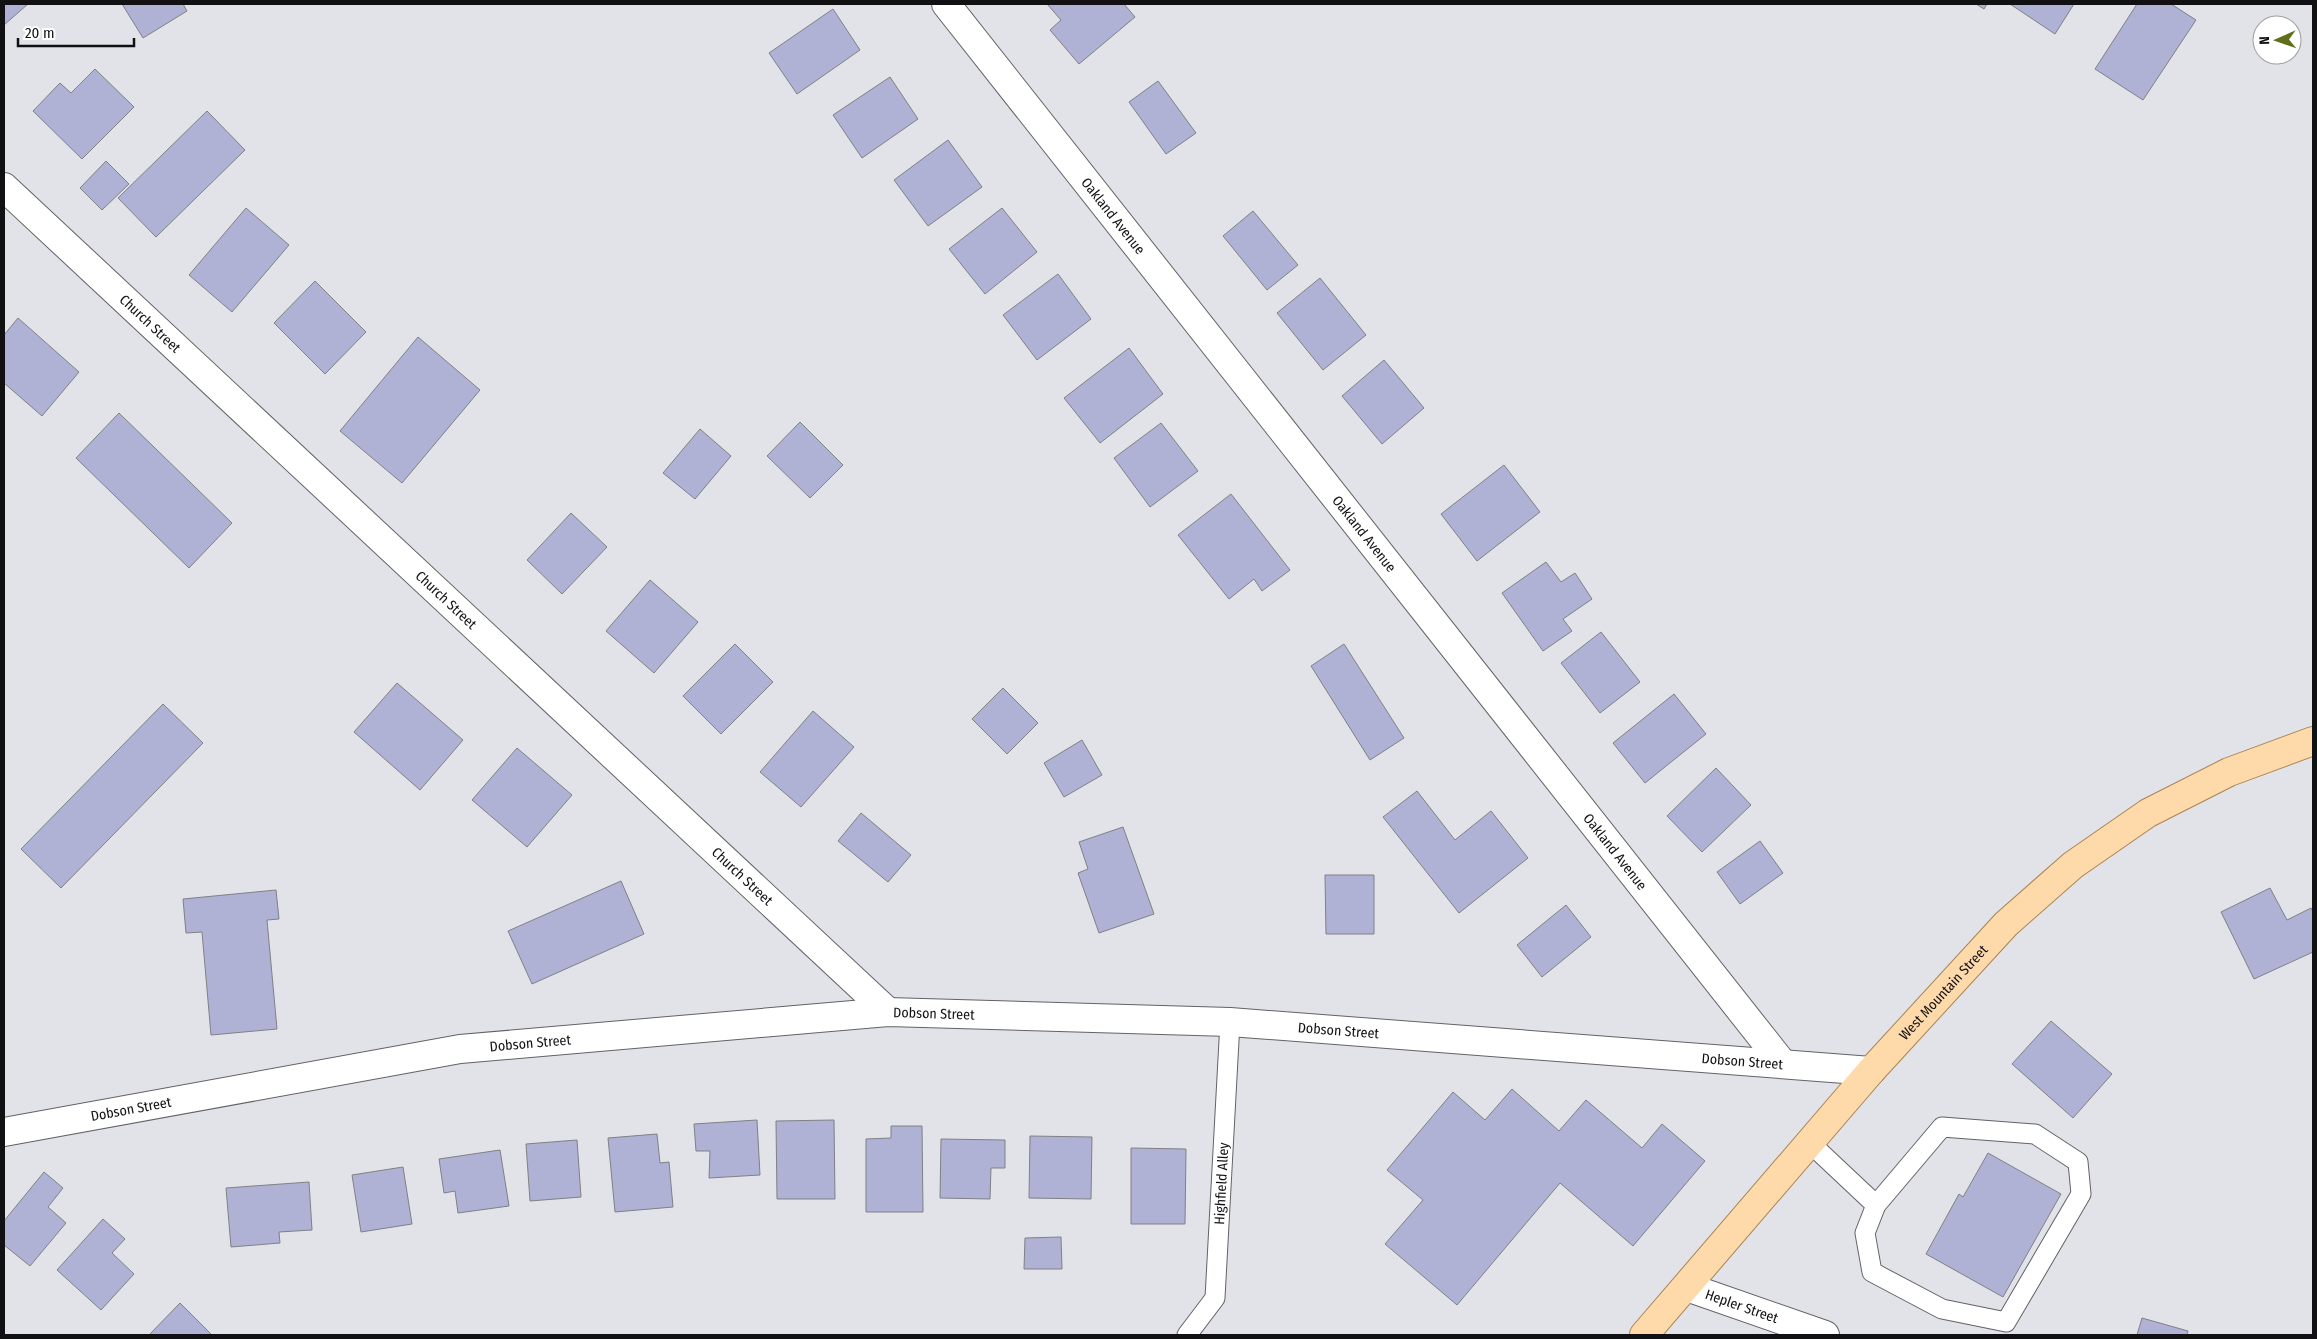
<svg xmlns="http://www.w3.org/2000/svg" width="2317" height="1339" font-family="'Fira Sans Condensed',sans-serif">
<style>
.building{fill:#afb1d5;stroke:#808085}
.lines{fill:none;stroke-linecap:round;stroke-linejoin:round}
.service-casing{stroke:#626267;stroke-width:21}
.minor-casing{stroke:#626267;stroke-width:30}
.primary-casing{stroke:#aa8351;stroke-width:30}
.service{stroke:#fff;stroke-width:19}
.minor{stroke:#fff;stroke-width:28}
.primary{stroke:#fedaab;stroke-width:28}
.labels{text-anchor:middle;stroke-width:4;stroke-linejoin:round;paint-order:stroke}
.street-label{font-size:14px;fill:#111113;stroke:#fff}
</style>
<rect width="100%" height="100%" fill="#e2e3e9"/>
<path class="building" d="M4 4H28L4 25Z
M122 4H183L187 11 143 38Z
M1047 4H1124L1135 17 1079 64 1050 30 1061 20Z
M1976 4H1987L1984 9Z
M2010 4H2074L2055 34Z
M2137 4H2171L2196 20 2143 100 2095 69Z
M833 9 860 50 797 94 769 53Z
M95 69 134 107 82 159 33 111 60 83 71 93Z
M890 77 918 119 862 158 833 115Z
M1158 81 1196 133 1166 154 1129 102Z
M207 111 245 150 156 237 118 198Z
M948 140 982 187 928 226 894 180Z
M106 161 129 184 102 210 80 188Z
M246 208 289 245 232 312 189 275Z
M1002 208 1037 252 985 294 949 249Z
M1253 211 1298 265 1267 290 1223 236Z
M1058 274 1091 319 1037 360 1003 315Z
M1320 278 1366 335 1323 370 1277 313Z
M315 281 366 332 325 374 274 323Z
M18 318 79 372 42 416 4 383V335Z
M418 337 480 390 402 483 340 431Z
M1129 348 1163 394 1100 443 1064 398Z
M1384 360 1424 408 1382 444 1342 396Z
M119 413 232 523 189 568 76 458Z
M800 422 843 465 810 498 767 456Z
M1161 423 1198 471 1150 507 1114 458Z
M700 429 731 456 695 499 663 473Z
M1504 465 1540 512 1477 561 1441 514Z
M1231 494 1290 570 1262 591 1254 579 1229 599 1178 535Z
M571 513 607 547 562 594 527 560Z
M1546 562 1561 582 1575 573 1592 599 1563 619 1572 631 1543 651 1502 593Z
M650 580 698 622 654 673 606 631Z
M1601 632 1640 682 1600 713 1561 663Z
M735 644 773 682 721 734 683 696Z
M1344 644 1404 738 1370 760 1311 666Z
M397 683 463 740 420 790 354 732Z
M1003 688 1038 723 1007 754 972 719Z
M1674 694 1706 734 1645 783 1613 743Z
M163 704 203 743 61 888 21 849Z
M813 711 854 747 801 807 760 772Z
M1082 740 1102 775 1064 797 1044 763Z
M517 748 572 795 527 847 472 800Z
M1716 768 1751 805 1702 852 1667 816Z
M1417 791 1455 840 1491 811 1528 858 1459 913 1383 817Z
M861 813 911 855 888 882 838 841Z
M1123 827 1154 914 1099 933 1078 873 1088 869 1079 842Z
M1760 841 1783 873 1740 904 1717 872Z
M1325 875H1374V934H1326Z
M621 881 644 934 532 984 508 931Z
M2270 888 2287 920 2311 908 2313 912V952L2254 979 2221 912Z
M276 890 279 919 267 920 277 1029 211 1035 202 932 186 933 183 899Z
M1566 905 1591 937 1542 977 1517 945Z
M2051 1021 2112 1074 2073 1118 2012 1064Z
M1512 1089 1559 1131 1586 1100 1642 1148 1662 1124 1705 1161 1633 1246 1560 1183 1457 1305 1385 1244 1423 1200 1387 1170 1453 1092 1485 1120Z
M757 1120 760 1175 709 1178 710 1151H696L694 1124Z
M834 1120 835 1199H777L776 1121Z
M891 1126H922L923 1212H866V1139L891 1138Z
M657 1134 660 1163 669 1162 673 1207 615 1212 608 1138Z
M1030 1136 1092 1137 1091 1199 1029 1198Z
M941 1139 1005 1140V1168H991L990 1199 940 1198Z
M577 1140 581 1197 530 1201 526 1144Z
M1131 1148 1186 1149 1185 1224H1131Z
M500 1150 509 1206 458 1213 455 1191 444 1193 439 1159Z
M1988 1153 2061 1194 2003 1297 1926 1254 1959 1194 1963 1197Z
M403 1167 412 1224 361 1232 352 1175Z
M44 1172 63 1188 48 1207 66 1223 30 1266 4 1245V1221Z
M309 1182 312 1230 279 1232 280 1243 231 1247 226 1188Z
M103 1219 125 1239 112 1253 134 1274 101 1310 57 1270Z
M1061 1237 1062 1269H1024L1025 1238Z
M180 1303 212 1335H149Z
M2142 1318 2188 1331 2187 1335H2137Z"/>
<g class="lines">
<g class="service-casing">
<g id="service">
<path d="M1810 1143 1876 1205 1865 1233 1872 1272 1942 1309 2006 1322 2081 1194 2078 1162 2035 1134 1942 1127 1876 1205"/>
<path id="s1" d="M1187 1335 1215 1298 1230 1022"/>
</g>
</g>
<g class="minor-casing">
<g id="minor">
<path id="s2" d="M946 4 1783 1064"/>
<path id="s3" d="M4 187 888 1012"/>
<path id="s4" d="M4 1132 460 1049 888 1012 1230 1022 1871 1071"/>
<path id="s5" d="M1687 1287 1825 1335"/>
</g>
</g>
<g class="primary-casing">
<g id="primary">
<path id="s6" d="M1644 1335 1871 1071 2006 924 2073 865 2148 813 2229 772 2313 741"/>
</g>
</g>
<use href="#service" class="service"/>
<use href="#minor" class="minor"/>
<use href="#primary" class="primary"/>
</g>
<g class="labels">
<g class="street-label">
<text dy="5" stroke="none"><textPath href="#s2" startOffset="270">Oakland Avenue</textPath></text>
<text dy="5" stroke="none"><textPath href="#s3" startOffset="200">Church Street</textPath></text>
<text dy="5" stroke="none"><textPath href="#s2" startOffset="675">Oakland Avenue</textPath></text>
<text dy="5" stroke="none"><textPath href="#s3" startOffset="605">Church Street</textPath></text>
<text dy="5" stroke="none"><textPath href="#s2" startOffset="1080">Oakland Avenue</textPath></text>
<text dy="5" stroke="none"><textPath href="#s3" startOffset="1010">Church Street</textPath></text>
<text dy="5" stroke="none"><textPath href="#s6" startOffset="455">West Mountain Street</textPath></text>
<text dy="5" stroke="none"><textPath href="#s4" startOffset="939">Dobson Street</textPath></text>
<text dy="5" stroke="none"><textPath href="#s4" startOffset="1344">Dobson Street</textPath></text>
<text dy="5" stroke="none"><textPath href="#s4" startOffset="534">Dobson Street</textPath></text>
<text dy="5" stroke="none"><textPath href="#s4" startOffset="1749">Dobson Street</textPath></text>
<text dy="5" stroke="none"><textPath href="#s4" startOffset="129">Dobson Street</textPath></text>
<text dy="5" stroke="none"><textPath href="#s1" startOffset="161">Highfield Alley</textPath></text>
<text dy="5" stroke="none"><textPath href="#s5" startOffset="58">Hepler Street</textPath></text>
</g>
</g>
<rect width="2317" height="1339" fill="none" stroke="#111113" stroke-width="10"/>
<g transform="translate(2277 40) rotate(268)"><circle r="24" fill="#ffffff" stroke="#a0a0a1"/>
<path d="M0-4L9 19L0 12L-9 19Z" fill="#606f1a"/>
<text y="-8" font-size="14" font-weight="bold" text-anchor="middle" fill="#111113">N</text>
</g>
<path d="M18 38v8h116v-8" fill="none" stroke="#111113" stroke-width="2.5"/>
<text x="25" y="38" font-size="15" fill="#111113" stroke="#ffffff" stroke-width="4" paint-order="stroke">20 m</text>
</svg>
